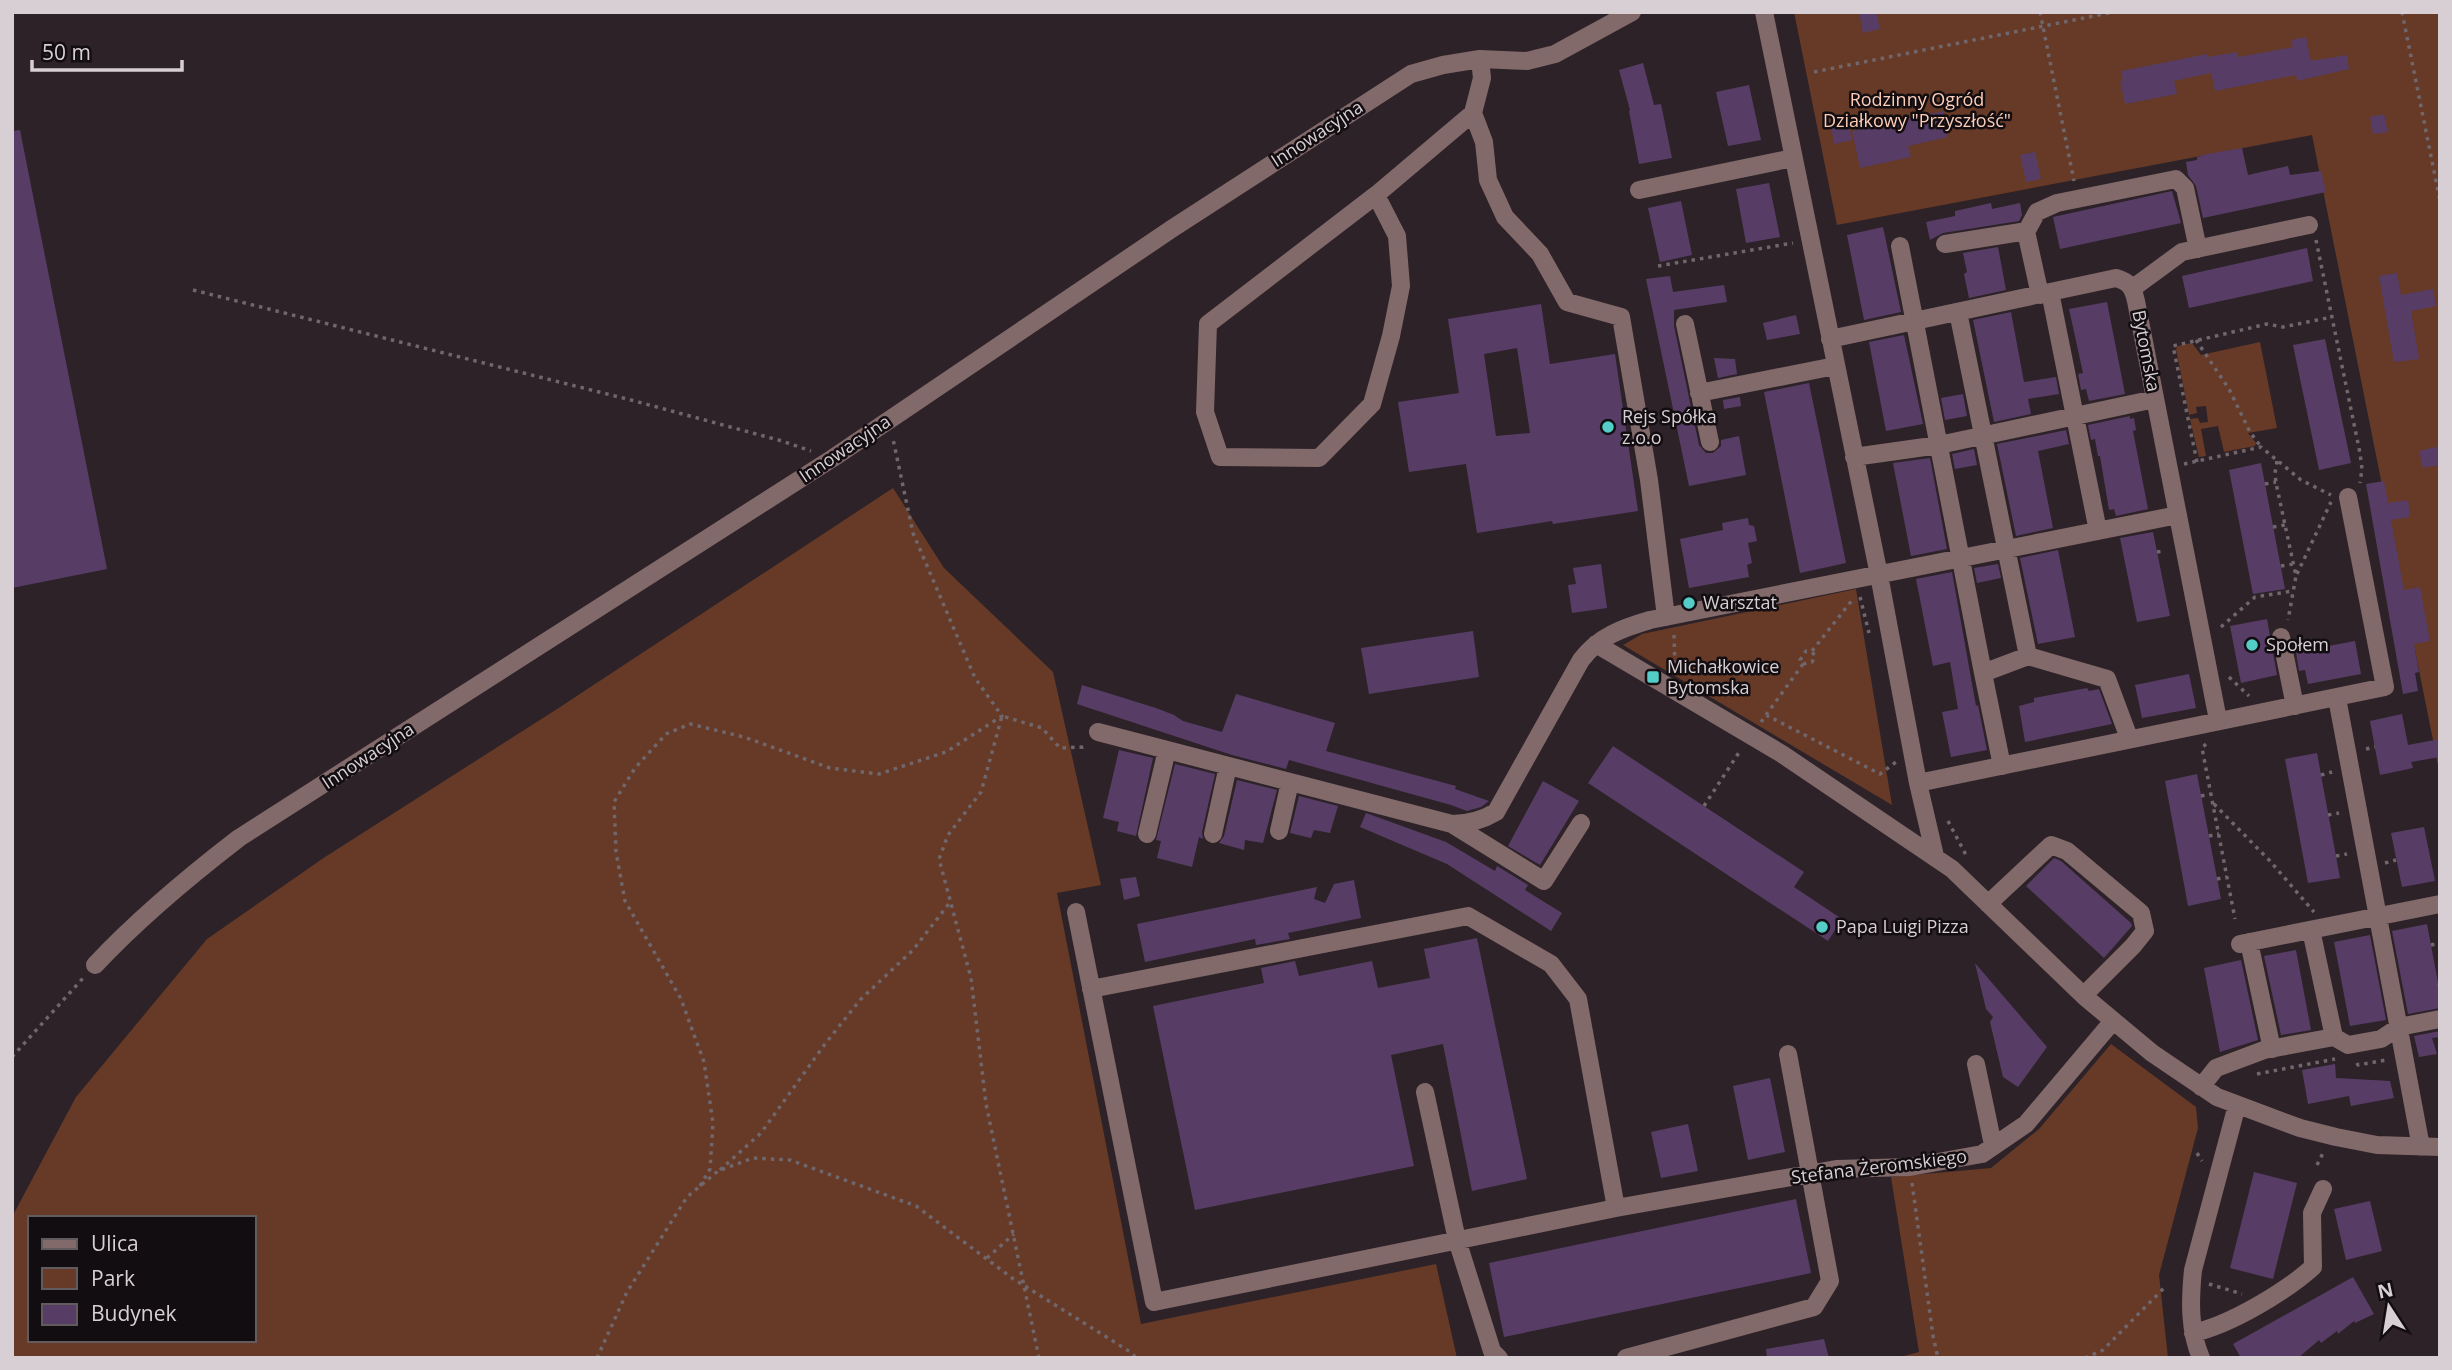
<svg xmlns="http://www.w3.org/2000/svg" width="2452" height="1370" font-family="'Open Sans',sans-serif">
<style>
.green{fill:#663a26;fill-rule:evenodd}
.building{fill:#573d65;fill-rule:evenodd}
.lines{fill:none;stroke-linecap:round;stroke-linejoin:round}
.path{stroke:#70666b;stroke-width:3.5;stroke-dasharray:3.5 5;stroke-linecap:butt}
.minor{stroke:#82696a;stroke-width:18}
.poi-dot{fill:#54cdc8;stroke:#120d10;stroke-width:2.5}
.labels{text-anchor:middle;stroke-width:5;stroke-linejoin:round;paint-order:stroke}
.park-label{font-size:18px;fill:#fdcdb8;stroke:#120d10}
.street-label{font-size:18px;fill:#d7cfd3;stroke:#120d10}
.poi-label{font-size:18px;fill:#d7cfd3;stroke:#120d10;text-anchor:start}
</style>
<rect width="100%" height="100%" fill="#2d2228"/>
<path class="green" d="M1794 12H2440V775L2312 135 1837 225Z
M2260 342 2277 428 2248 433 2256 443 2255 446 2224 452 2218 426 2201 429 2206 456 2199 457 2190 419 2198 418 2200 423 2208 422 2206 406 2196 407 2197 413 2189 415 2176 349 2178 346 2192 343 2201 355Z
M893 488 944 568 1053 672 1101 885 1057 893 1141 1324 1436 1264 1457 1358H12V1217L76 1097 207 939 325 857 554 711ZM30 1218H254V1340H30Z
M1856 589 1892 805 1623 645 1642 634Z
M2111 1044 2196 1107 2198 1128 2159 1275 2168 1358H1896L1919 1352 1891 1177 1991 1168 2039 1129Z"/>
<path class="building" d="M1859 12H1876L1880 29 1863 33Z
M2306 37 2311 61 2347 55 2349 69 2297 81 2296 75 2215 91 2211 73 2174 81 2177 94 2125 104 2120 81H2123L2121 71 2207 54V57L2238 52V57L2293 47 2291 40Z
M1643 63 1654 105 1661 104 1672 158 1639 164 1629 111 1630 110 1619 70Z
M1749 85 1761 140 1728 146 1716 92Z
M1943 111 1948 137 1908 146 1911 157 1860 168 1852 131Z
M2384 114 2388 132 2373 134 2370 117Z
M1848 123 1852 140 1834 144 1831 126Z
M20 130 107 569 12 588V131Z
M2242 148 2248 175 2288 166 2290 175 2321 171 2326 192 2203 218 2196 186 2188 175 2186 162 2197 160V157L2207 154Z
M2035 152 2041 179 2026 182 2020 155Z
M1769 183 1780 237 1746 243 1736 189Z
M2172 191 2181 223 2060 249 2053 217Z
M1681 201 1692 255 1660 262 1648 208Z
M1991 203 1992 209 2020 203 2022 215 2019 221 1943 233 1930 240 1926 222 1955 216V211Z
M1883 227 1901 312 1864 320 1847 235Z
M1998 247 2006 290 1969 298 1964 274 1967 272 1963 253Z
M2307 248 2313 281 2189 308 2182 276Z
M2397 273 2401 295 2433 289 2436 306 2411 311 2419 359 2394 362 2379 276Z
M1670 276 1673 292 1724 285 1727 302 1674 310V326L1699 445 1706 453H1713L1721 446V440L1739 436 1746 475 1689 486 1646 279Z
M2107 302 2125 394 2089 401 2086 389 2081 390 2078 374 2083 373 2069 309Z
M1541 304 1550 364 1615 354 1638 511 1553 524 1552 521 1477 533 1466 464 1409 472 1398 402 1459 393 1448 319ZM1517 348 1530 433 1496 436 1484 354Z
M2011 312 2024 382 2056 377 2059 394 2028 399 2031 414 1994 422 1973 320Z
M1796 315 1800 334 1767 340 1763 323Z
M1904 335 1923 424 1886 431 1869 342Z
M2325 339 2351 463 2319 470 2293 345Z
M1714 358 1735 359 1737 374 1718 378Z
M1809 383 1846 563 1800 573 1764 392Z
M1963 394 1967 416 1945 420 1941 398Z
M1740 397 1741 406 1724 409 1723 400Z
M2130 416V419L2134 418 2136 430 2133 431 2148 509 2116 516 2114 509 2109 510 2100 456H2098L2095 439 2091 440 2088 425Z
M2066 430 2069 444 2038 451 2053 528 2016 536 1997 444Z
M2440 446V465L2423 468 2419 451Z
M1974 449 1977 465 1955 469 1952 454Z
M1930 458 1947 549 1911 556 1893 463Z
M2261 463 2285 589 2253 594 2229 470Z
M2384 481 2388 503 2408 500 2410 517 2391 520 2404 590 2420 587 2430 641 2414 644 2419 672 2415 673 2418 691 2403 694 2366 484Z
M1748 518 1749 525 1754 526 1757 541 1748 543 1752 563 1747 565 1749 577 1689 588 1680 539 1723 530 1722 523Z
M2153 532 2170 616 2137 622 2120 538Z
M2058 550 2075 637 2038 644 2020 558Z
M1601 564 1607 608 1572 613 1568 585 1576 584 1573 568Z
M1998 564 2001 578 1977 583 1974 568Z
M1952 572 1976 706 1978 705 1987 750 1951 757 1942 712 1958 709 1950 662 1933 666 1916 579Z
M2267 619 2277 675 2241 683 2230 626Z
M1473 631 1479 677 1369 694 1361 648Z
M2355 641 2361 674 2308 684 2305 670 2299 671 2296 652Z
M2189 674 2196 708 2142 718 2135 685Z
M1082 685 1156 708 1174 715 1183 721 1222 732 1236 694 1335 723 1326 751 1456 786 1455 789 1489 801 1481 807 1467 811 1451 805 1289 760 1286 769 1232 755 1077 704Z
M2087 688 2089 691 2099 689 2112 724 2025 742 2019 706 2034 702V698Z
M2402 714 2408 745 2440 739V757L2411 762 2413 768 2380 775 2370 721Z
M1613 746 1804 872 1794 887 1842 919 1828 941 1588 783Z
M1119 750 1153 758 1136 836 1117 831 1119 822 1103 818Z
M2317 753 2340 878 2308 883 2285 759Z
M1175 764 1215 774 1202 832 1203 839 1199 837 1192 867 1157 858 1161 841 1156 840Z
M2197 774 2221 899 2188 906 2165 781Z
M1237 780 1277 790 1263 843 1245 840 1244 850 1219 843 1224 836Z
M1543 781 1579 801 1540 865 1508 846Z
M1299 796 1338 806 1330 833 1314 830 1311 838 1290 833Z
M1366 813 1446 842 1495 871 1497 866 1528 885 1525 890 1562 913 1551 931 1447 864 1360 827Z
M2424 827 2435 881 2402 887 2391 833Z
M2054 858 2061 861 2131 923 2132 926 2104 958 2026 886Z
M1136 877 1140 896 1124 900 1120 879Z
M1354 880 1361 918 1288 933 1290 939 1256 945 1255 939 1145 962 1137 924 1317 887 1314 899 1325 903 1334 884Z
M2427 924 2440 993V1008L2408 1014 2392 931Z
M2370 935 2386 1020 2350 1026 2334 942Z
M1477 938 1527 1179 1472 1191 1443 1044 1391 1055 1414 1166 1195 1210 1153 1006 1264 983 1261 968 1295 961 1299 976 1372 961 1378 988 1430 978 1424 949Z
M2296 950 2311 1030 2281 1035 2264 956Z
M2241 960 2258 1040 2220 1052 2204 968Z
M1975 963 2047 1047 2018 1087 2003 1077 1990 1022 1993 1017 1986 1009Z
M2440 1031V1037L2432 1038 2437 1054 2419 1057 2414 1036Z
M2335 1064 2336 1078 2390 1081 2394 1098 2351 1106 2349 1096 2308 1104 2302 1070Z
M1770 1078 1785 1152 1748 1160 1733 1086Z
M1688 1124 1698 1171 1661 1178 1651 1132Z
M2254 1172 2297 1183 2273 1279 2230 1268Z
M1796 1199 1811 1273 1504 1337 1489 1263Z
M2370 1201 2382 1251 2346 1260 2334 1209Z
M2353 1277 2374 1314 2355 1323 2354 1321 2338 1334 2337 1331 2321 1343 2319 1340 2298 1358H2241L2233 1344Z
M1824 1339 1829 1358H1767L1766 1349Z"/>
<g class="lines">
<path class="path" d="M2040 12 2074 181
M2402 12 2440 201
M1814 72 2114 12
M2316 240 2360 453 2362 469 2360 483
M1658 266 1793 243
M193 290 631 400 782 441 811 451
M2196 340 2229 389 2250 432 2261 447
M2277 461 2275 473 2276 483 2296 576 2288 620
M2197 462 2173 346 2267 324 2283 327 2332 317
M2184 464 2261 447 2301 480 2331 495
M2265 484 2276 482
M2273 527 2285 525
M2157 552 2165 551
M2281 566 2293 564
M2297 574 2331 502
M1860 597 1869 633
M2221 627 2255 597 2293 591
M1674 635 1675 669
M1803 664 1812 662 1815 657 1812 651
M2229 677 2249 696
M1766 715 1880 774 1896 762
M1761 722 1803 664 1800 660 1806 651H1812L1853 599
M2206 744 2202 748 2235 919
M2366 749 2375 747
M2321 775 2332 772
M2201 796 2211 794
M2214 804 2270 861 2314 912
M1704 806 1740 751
M2328 815 2339 813
M1948 821 1966 855
M2209 836 2219 834
M2336 856 2347 854
M2385 863 2396 860
M2217 879 2227 877
M2431 945 2440 943
M2438 986 2440 985
M12 1057 84 977
M2357 1063 2358 1065 2386 1060
M2257 1074 2335 1059
M2197 1153 2202 1161
M2317 1165 2324 1151
M720 1170 761 1133 825 1044 860 1000 913 950 951 901
M1912 1183 1933 1336 1938 1358
M700 1186 710 1169 713 1123 704 1062 681 999 625 901 616 852 614 802 635 768 666 734 690 724 744 737 830 768 879 774 946 752 1002 716 975 678 913 533 893 439
M987 1258 1014 1234
M2209 1284 2242 1294
M597 1358 627 1292 687 1197 718 1171 753 1158 790 1160 916 1206 1012 1278 1132 1353 1136 1358
M1039 1358 986 1104 971 978 939 859 948 835 981 792 1002 716 1042 728 1060 748 1083 747 1087 744
M2085 1358 2103 1350 2165 1287"/>
<path class="minor" d="M1764 12 1879 575 1918 783 1935 856
M1473 113 1484 142 1488 180 1505 217 1540 254 1567 302 1621 317 1649 480 1666 617
M1639 190 1793 158
M1376 195 1397 236 1401 286 1391 336 1372 404 1319 458 1220 457 1205 412 1208 324 1376 195 1473 113 1482 78 1480 59
M2025 234 2037 212 2057 203 2176 179 2185 188 2198 249
M1945 244 2021 232 2027 236 2040 295
M1900 246 1983 673
M2133 288 2182 252 2309 225
M2050 292 2098 531
M1958 312 2028 656 1983 673 2002 766
M1685 324 1710 442
M1830 339 2116 278C2130 282 2133 288 2136 301L2218 720
M1699 393 1835 366
M1854 457 1939 445 2155 399
M2281 637 2295 706
M1596 644 1782 754 1952 869 2085 997 2152 1053 2217 1097 2300 1128 2336 1137 2377 1145 2440 1147
M2028 656 2107 679 2129 738
M2337 698 2421 1147
M1098 732 1452 824C1468 824 1481 821 1496 812L1581 660C1599 636 1623 628 1650 620L2178 515
M1918 783 2385 687 2348 497
M1452 824 1544 881 1581 823
M1279 831 1290 782
M1147 834 1167 750
M1213 834 1228 766
M1988 904 2051 845 2067 851 2141 913 2145 931 2133 946 2084 995
M1076 912 1154 1302 1616 1208 1836 1169 1910 1167 1982 1154 2026 1124 2113 1021
M2311 930 2334 1037
M2249 942 2272 1049
M2240 944 2440 904
M95 965C139 918 187 878 239 838L833 458 1173 228 1411 74 1443 65 1480 59 1527 61 1555 54 1632 12
M1091 989 1468 916 1551 964 1578 999 1616 1208
M1976 1064 1993 1145
M2201 1087 2216 1068 2264 1050 2334 1037 2348 1045 2381 1039 2399 1027 2440 1019
M1425 1092 1457 1240 1492 1351 1499 1358
M2193 1333C2230 1325 2285 1292 2313 1267L2312 1213 2323 1189
M1626 1358 1814 1307 1830 1281 1788 1054
M2201 1358C2189 1330 2190 1300 2193 1270L2237 1105"/>
</g>
<g class="poi-dot">
<circle cx="1608" cy="427" r="7"/>
<circle cx="1689" cy="603" r="7"/>
<circle cx="2252" cy="645" r="7"/>
<rect x="1646" y="670" width="14" height="14" rx="3.5"/>
<circle cx="1822" cy="927" r="7"/>
</g>
<g class="labels">
<g class="park-label">
<text x="1917" y="106">Rodzinny Ogród<tspan x="1917" dy="21">Działkowy "Przyszłość"</tspan></text>
</g>
<g class="street-label">
<text transform="translate(1317 134) rotate(-33)" y="6">Innowacyjna</text>
<text transform="translate(2146 351) rotate(79)" y="6">Bytomska</text>
<text transform="translate(845 449) rotate(-34)" y="6">Innowacyjna</text>
<text transform="translate(368 756) rotate(-33)" y="6">Innowacyjna</text>
<text transform="translate(1879 1167) rotate(-7)" y="6">Stefana Żeromskiego</text>
</g>
<g class="poi-label">
<text x="1622" y="423">Rejs Spółka<tspan x="1622" dy="21">z.o.o</tspan></text>
<text x="1703" y="609">Warsztat</text>
<text x="2266" y="651">Społem</text>
<text x="1667" y="673">Michałkowice<tspan x="1667" dy="21">Bytomska</tspan></text>
<text x="1836" y="933">Papa Luigi Pizza</text>
</g>
</g>
<rect width="2452" height="1370" fill="none" stroke="#d7cfd3" stroke-width="28"/>
<rect x="28" y="1216" width="228" height="126" fill="#120d10" stroke="#615b5e" stroke-width="2"/>
<rect x="42" y="1239" width="35" height="10" fill="#82696a" stroke="#615b5e" stroke-width="2"/>
<text x="91" y="1251" font-size="21" fill="#d7cfd3">Ulica</text>
<rect x="42" y="1268" width="35" height="21" fill="#663a26" stroke="#615b5e" stroke-width="2"/>
<text x="91" y="1286" font-size="21" fill="#d7cfd3">Park</text>
<rect x="42" y="1304" width="35" height="21" fill="#573d65" stroke="#615b5e" stroke-width="2"/>
<text x="91" y="1321" font-size="21" fill="#d7cfd3">Budynek</text>
<g transform="translate(2389 1307) rotate(348)" stroke="#120d10" stroke-width="5" paint-order="stroke">
<path d="M0-5L12 26L0 18L-12 26Z" fill="#d7cfd3"/>
<text y="-10" font-size="19" font-weight="bold" text-anchor="middle" fill="#d7cfd3">N</text>
</g>
<path d="M32 60v10h150v-10" fill="none" stroke="#d7cfd3" stroke-width="3.5"/>
<text x="42" y="60" font-size="21" fill="#d7cfd3" stroke="#120d10" stroke-width="5" paint-order="stroke">50 m</text>
</svg>
